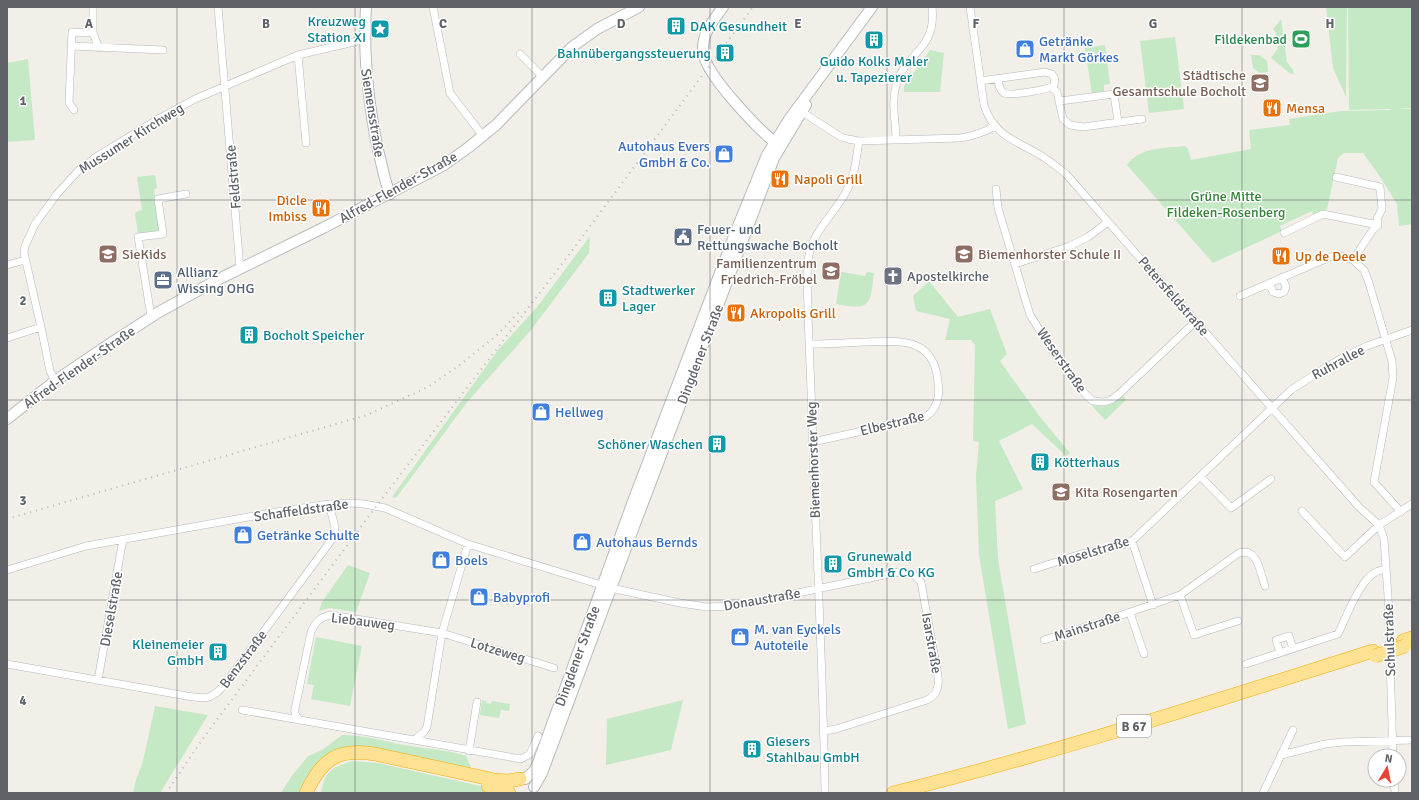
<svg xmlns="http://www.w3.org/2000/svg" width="1419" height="800" font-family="Signika,sans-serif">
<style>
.green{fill:#c5e8c5}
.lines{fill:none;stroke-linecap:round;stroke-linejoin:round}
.street-casing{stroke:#b5b8bc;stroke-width:8}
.secondary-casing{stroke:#b6babf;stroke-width:12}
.highway-casing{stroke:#f9ab00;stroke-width:14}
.street{stroke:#fff;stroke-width:7}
.secondary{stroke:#fff;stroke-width:10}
.highway{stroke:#fde293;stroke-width:13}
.rail{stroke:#b6b7b8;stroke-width:2;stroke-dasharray:1 5;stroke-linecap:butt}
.highway-bridge-casing{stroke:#f9ab00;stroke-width:14;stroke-linecap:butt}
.highway-bridge{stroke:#fde293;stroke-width:13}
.grid{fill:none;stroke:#5f6368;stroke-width:1;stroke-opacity:0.55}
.labels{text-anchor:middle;stroke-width:3;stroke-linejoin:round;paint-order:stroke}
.shield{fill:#fff;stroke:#8f9295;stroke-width:1}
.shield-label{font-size:13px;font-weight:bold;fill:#5f6368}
.culture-label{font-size:14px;fill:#0d838f;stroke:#fff;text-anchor:start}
.leisure-label{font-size:14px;fill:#27864d;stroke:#fff;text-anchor:end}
.shop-label{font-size:14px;fill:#366cbe;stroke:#fff;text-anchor:start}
.education-label{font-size:14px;fill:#785e54;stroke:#fff;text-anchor:start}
.food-label{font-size:14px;fill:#c56008;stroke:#fff;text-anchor:start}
.street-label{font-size:14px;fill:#5f6368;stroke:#fff}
.park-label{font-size:14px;fill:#348238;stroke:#fff}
.service-label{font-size:14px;fill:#4e5e75;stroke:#fff;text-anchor:start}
.worship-label{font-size:14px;fill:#5b616d;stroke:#fff;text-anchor:start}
.grid-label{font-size:13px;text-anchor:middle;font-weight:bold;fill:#5f6368;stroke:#fff;stroke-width:3;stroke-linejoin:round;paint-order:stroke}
</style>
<rect width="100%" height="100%" fill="#f1efe8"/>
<path class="green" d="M1326 7H1347L1346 97 1333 68Z
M1348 7H1412V108L1396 109H1412V224L1399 226 1397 204 1381 178 1363 153H1344L1338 158 1327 209 1314 216 1312 211 1280 226 1282 231 1213 263 1127 165C1140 147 1165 148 1185 146L1188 149 1191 160 1251 149 1249 130 1290 125 1289 119 1341 111 1391 110V109L1349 110Z
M1281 19 1287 62 1293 70 1294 74H1291L1271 58 1278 48 1276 33 1273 29Z
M1175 37 1184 109 1149 113 1140 41Z
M1105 45 1110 84 1104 85V92L1092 94 1085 48Z
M930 50 944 53 940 92H904V86Z
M1251 55H1259L1267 61 1268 72 1260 73 1253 68Z
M28 59 35 140 7 142V63Z
M155 175 157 188 154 189 160 231 138 234 135 214 136 212 142 210 137 177Z
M590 236 589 253 531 330 468 401 396 498 392 497 498 350 538 306Z
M841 272 865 276 867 272 874 273C870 305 871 311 836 304Z
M929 281 958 317 990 309 1007 354 1000 361 1040 417 1070 453 1066 456 1032 424 999 441 1023 489 995 501 998 559 1026 724 1008 729 979 555 976 476 979 442 973 441 975 345 971 340H945L950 319 916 311 913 296Z
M1123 396 1126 400 1105 420 1092 406 1093 405C1105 409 1114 404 1123 396Z
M348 565 370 573 356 612 329 608 319 611 322 602Z
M316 637 362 646 350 706 311 699 314 685 307 684Z
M482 700 487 701 486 703 491 704 492 701 510 704 509 711 501 710 499 718 480 715Z
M683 700 671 750 606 765 607 719Z
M155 706 208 715 160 793H133L136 780 143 761Z
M342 735C364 735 383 741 404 745 425 749 446 749 466 756L473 772 345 750 301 793H281L291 777 308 756 322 750Z
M352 761 378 763 498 790V793H321C325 770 332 768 352 761Z"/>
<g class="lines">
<g class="street-casing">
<path id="street" d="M218 7 240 269
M433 7 450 93 483 136
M970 7 984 105C993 133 1011 139 1035 152 1046 158 1056 166 1066 174L1359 507 1379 525 1384 539 1388 596 1393 756
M93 33 99 48
M72 46 163 50
M520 54 543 77
M298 55 306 143
M980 81 1045 72 1052 74 1055 79 1054 85C1049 90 1010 96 1004 93 999 90 999 84 998 79
M1051 87 1057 92 1063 119 1070 125 1083 127 1142 119
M1060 101 1114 94 1118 122
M74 110 69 103 72 32 93 33V7
M802 112 841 137 848 139 859 141 960 138C974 136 983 133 995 126
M896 140C896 122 891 103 896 85 905 52 937 51 932 7
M1336 177 1380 187 1382 209 1377 219 1378 225
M996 189 998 208 1030 315 1056 356 1087 396 1093 401 1104 402 1111 400 1119 394 1196 321
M1284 233 1323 214 1378 225 1372 231 1353 260 1364 270 1369 283 1392 361 1393 378 1374 482 1401 512
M1015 264 1070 246 1088 237 1108 222
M7 265 25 260
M1269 283 1273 292 1279 294 1284 292 1286 287 1282 277
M1240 296 1330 257 1342 256 1353 260
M151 316 138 237 163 234 158 199 186 194
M7 338 41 327
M809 344C827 344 846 343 864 342 899 341 934 336 938 382 940 396 938 409 925 417L813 442
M55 381 50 371 41 327 24 253 25 246 35 224 57 194 78 171 96 157 160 118 195 99 298 55 358 41
M1201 477 1231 508 1271 479
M1302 511 1345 557 1379 525 1412 504
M1132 541 1153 605
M468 544 442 633 427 727 424 732 414 740 300 720C296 717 294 714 295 709L311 632C315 622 320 617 331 615L442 633 554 668
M1034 569 1078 555 1126 544 1132 541 1291 390 1328 366 1346 356 1367 346 1412 330
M7 570 86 546 276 512 329 504 350 503 364 504 385 508 468 544 611 588 680 603 707 607 735 606 899 572C909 571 914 574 921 582L938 676C939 687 938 694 927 700L836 729 824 731
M1180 595 1194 635 1238 621
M1130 613 1144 654
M1044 640 1107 620 1180 595 1239 553C1258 547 1260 573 1265 586
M1280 653 1276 640 1289 636 1293 649
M7 664 187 696C205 699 212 700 224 685L333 538 335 527 329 504
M1246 664 1338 634C1346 618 1360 579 1376 572 1379 570 1383 570 1386 569
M98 680 123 539
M242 710 300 720
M414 740 521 759 530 754 538 736
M469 751 477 702
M1281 755 1325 744 1343 742 1412 740
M1394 780 1395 793
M825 793C823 668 816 543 812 419 811 383 809 347 808 312 808 295 806 278 808 262 810 233 833 216 846 192 855 176 856 159 859 141
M1263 793 1293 730"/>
</g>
<g class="secondary-casing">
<path id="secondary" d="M366 7C363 56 368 102 378 150 382 164 384 180 390 194
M723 7C713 21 702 33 703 51 704 74 760 131 779 146
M7 419 55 381 111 343 159 312 217 280 323 228 444 165 469 147 496 125 572 47 597 29 639 7
M525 779 534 771 538 763 632 504 736 231 767 155 790 118 872 7
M534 787 542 773 638 516 774 158 806 105"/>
</g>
<g class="highway-casing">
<path id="highway" d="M1403 641 1412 638
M488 786 501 789 509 793
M306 793C322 759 337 748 375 754L495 780 508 781 520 779
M893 793C1055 753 1214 701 1373 651"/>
</g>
<use href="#street" class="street"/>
<use href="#secondary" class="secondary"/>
<use href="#highway" class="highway"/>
<path class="rail" d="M7 519 367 415 428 387 457 367 496 336 520 311
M166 793 204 737 381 500 568 256 753 7"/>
<g class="highway-bridge-casing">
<path id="highway-bridge" d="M1375 656 1405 646"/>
</g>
<use href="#highway-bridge" class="highway-bridge"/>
</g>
<path class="grid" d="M177 7V793M355 7V793M532 7V793M710 7V793M887 7V793M1064 7V793M1242 7V793M7 200H1412M7 400H1412M7 600H1412"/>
<defs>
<g id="building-square" transform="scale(1)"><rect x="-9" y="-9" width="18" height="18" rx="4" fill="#0f9aa8" stroke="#fff"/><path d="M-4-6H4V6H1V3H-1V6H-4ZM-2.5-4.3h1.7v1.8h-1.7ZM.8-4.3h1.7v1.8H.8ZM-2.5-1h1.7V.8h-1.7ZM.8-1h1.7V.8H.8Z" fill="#fff"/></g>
<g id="sight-square" transform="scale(1)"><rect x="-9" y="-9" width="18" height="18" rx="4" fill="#0f9aa8" stroke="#fff"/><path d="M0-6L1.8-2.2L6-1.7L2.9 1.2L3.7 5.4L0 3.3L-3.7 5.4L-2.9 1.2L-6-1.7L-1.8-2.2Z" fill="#fff"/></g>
<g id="stadium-square" transform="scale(1)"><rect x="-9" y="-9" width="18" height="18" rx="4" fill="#2e9e5b" stroke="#fff"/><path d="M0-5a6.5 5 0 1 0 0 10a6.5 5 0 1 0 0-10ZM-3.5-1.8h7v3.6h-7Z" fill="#fff"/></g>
<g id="shop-square" transform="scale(1)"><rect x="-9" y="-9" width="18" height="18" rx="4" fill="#3f7fe0" stroke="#fff"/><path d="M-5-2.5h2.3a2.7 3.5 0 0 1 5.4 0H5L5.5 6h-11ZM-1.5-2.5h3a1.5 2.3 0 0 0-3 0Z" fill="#fff"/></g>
<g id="school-square" transform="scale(1)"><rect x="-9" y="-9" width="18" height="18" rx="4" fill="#8d6e63" stroke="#fff"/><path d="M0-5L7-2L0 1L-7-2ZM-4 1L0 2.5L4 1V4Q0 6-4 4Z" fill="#fff"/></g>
<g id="restaurant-square" transform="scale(1)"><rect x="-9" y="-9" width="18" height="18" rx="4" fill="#e8710a" stroke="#fff"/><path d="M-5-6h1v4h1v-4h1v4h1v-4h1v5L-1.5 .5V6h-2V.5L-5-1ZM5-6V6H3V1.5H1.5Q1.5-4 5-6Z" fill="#fff"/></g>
<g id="civic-square" transform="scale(1)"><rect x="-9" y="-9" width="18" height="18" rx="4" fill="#5c6f8a" stroke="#fff"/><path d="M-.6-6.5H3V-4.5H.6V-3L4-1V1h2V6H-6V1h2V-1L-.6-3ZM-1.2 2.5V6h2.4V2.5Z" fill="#fff"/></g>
<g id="church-square" transform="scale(1)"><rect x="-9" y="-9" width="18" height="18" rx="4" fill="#6b7280" stroke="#fff"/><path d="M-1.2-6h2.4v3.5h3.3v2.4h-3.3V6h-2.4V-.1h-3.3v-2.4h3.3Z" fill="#fff"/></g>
<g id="office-square" transform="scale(1)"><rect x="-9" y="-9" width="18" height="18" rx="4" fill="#5c6f8a" stroke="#fff"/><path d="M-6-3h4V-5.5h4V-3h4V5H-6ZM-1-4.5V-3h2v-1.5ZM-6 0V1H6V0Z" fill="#fff"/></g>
</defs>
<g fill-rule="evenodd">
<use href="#building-square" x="676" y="26"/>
<use href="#sight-square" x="380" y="29"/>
<use href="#stadium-square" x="1301" y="39"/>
<use href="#building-square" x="874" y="40"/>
<use href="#shop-square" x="1025" y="49"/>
<use href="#building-square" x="725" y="53"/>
<use href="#school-square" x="1260" y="83"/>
<use href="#restaurant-square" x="1272" y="108"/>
<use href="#shop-square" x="724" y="154"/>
<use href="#restaurant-square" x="780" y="179"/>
<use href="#restaurant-square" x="321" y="208"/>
<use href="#civic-square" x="683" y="237"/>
<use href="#school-square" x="108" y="254"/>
<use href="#school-square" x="964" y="254"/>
<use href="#restaurant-square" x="1281" y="256"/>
<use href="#school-square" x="831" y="271"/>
<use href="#church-square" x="893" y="276"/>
<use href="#office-square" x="163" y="280"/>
<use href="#building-square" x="608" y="298"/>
<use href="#restaurant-square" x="736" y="313"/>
<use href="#building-square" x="249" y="335"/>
<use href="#shop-square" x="541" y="412"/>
<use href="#building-square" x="717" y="444"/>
<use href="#building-square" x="1040" y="462"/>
<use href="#school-square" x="1061" y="492"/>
<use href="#shop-square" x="243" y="535"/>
<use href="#shop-square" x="582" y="542"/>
<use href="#shop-square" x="441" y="560"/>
<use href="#building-square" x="833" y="564"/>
<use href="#shop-square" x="479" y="597"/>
<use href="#shop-square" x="740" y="637"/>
<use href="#building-square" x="218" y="652"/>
<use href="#building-square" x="752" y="749"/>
</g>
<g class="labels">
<rect class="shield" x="1117" y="715" width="34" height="22" rx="3"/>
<g class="shield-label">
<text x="1134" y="731">B 67</text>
</g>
<g class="culture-label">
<text x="366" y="26" text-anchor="end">Kreuzweg<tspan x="366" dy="16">Station XI</tspan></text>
<text x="690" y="31">DAK Gesundheit</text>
<text x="711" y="58" text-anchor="end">Bahnübergangssteuerung</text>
<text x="874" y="66" text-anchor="middle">Guido Kolks Maler<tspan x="874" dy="16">u. Tapezierer</tspan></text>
<text x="622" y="295">Stadtwerker<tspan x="622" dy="16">Lager</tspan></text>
<text x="263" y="340">Bocholt Speicher</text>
<text x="703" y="449" text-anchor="end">Schöner Waschen</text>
<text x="1054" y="467">Kötterhaus</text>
<text x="847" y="561">Grunewald<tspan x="847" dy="16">GmbH &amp; Co KG</tspan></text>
<text x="204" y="649" text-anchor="end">Kleinemeier<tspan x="204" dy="16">GmbH</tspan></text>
<text x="766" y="746">Giesers<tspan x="766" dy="16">Stahlbau GmbH</tspan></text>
</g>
<g class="leisure-label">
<text x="1287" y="44">Fildekenbad</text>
</g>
<g class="shop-label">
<text x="1039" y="46">Getränke<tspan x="1039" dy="16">Markt Görkes</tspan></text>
<text x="710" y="151" text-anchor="end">Autohaus Evers<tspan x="710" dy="16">GmbH &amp; Co.</tspan></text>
<text x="555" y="417">Hellweg</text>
<text x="257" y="540">Getränke Schulte</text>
<text x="596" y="547">Autohaus Bernds</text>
<text x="455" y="565">Boels</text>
<text x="493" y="602">Babyprofi</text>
<text x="754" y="634">M. van Eyckels<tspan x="754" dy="16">Autoteile</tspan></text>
</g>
<g class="education-label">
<text x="1246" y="80" text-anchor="end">Städtische<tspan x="1246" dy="16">Gesamtschule Bocholt</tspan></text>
<text x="122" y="259">SieKids</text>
<text x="978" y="259">Biemenhorster Schule II</text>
<text x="817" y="268" text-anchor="end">Familienzentrum<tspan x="817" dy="16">Friedrich-Fröbel</tspan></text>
<text x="1075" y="497">Kita Rosengarten</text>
</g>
<g class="food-label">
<text x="1286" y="113">Mensa</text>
<text x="794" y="184">Napoli Grill</text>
<text x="307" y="205" text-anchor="end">Dicle<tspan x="307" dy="16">Imbiss</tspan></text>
<text x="1295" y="261">Up de Deele</text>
<text x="750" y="318">Akropolis Grill</text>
</g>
<g class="street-label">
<text transform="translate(373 113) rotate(81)" y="5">Siemensstraße</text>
<text transform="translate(131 138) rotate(-32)" y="5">Mussumer Kirchweg</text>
<text transform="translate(233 177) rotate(-95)" y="5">Feldstraße</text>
<text transform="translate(398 187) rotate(-29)" y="5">Alfred-Flender-Straße</text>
<text transform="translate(1174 296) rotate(49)" y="5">Petersfeldstraße</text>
<text transform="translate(700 354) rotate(-69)" y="5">Dingdener Straße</text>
<text transform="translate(1062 360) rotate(55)" y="5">Weserstraße</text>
<text transform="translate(1338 362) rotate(-28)" y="5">Ruhrallee</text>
<text transform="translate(79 367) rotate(-35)" y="5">Alfred-Flender-Straße</text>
<text transform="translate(892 423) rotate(-14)" y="5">Elbestraße</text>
<text transform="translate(813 460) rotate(-92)" y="5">Biemenhorster Weg</text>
<text transform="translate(301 510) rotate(-8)" y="5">Schaffeldstraße</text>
<text transform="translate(1093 551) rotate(-17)" y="5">Moselstraße</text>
<text transform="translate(762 599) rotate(-10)" y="5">Donaustraße</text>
<text transform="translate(111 609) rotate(-80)" y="5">Dieselstraße</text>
<text transform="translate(363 621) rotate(7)" y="5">Liebauweg</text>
<text transform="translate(1087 626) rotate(-18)" y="5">Mainstraße</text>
<text transform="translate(1389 640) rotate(-92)" y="5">Schulstraße</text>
<text transform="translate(932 643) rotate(80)" y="5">Isarstraße</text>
<text transform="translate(498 650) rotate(17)" y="5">Lotzeweg</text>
<text transform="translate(577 656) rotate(-70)" y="5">Dingdener Straße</text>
<text transform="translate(243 659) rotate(-53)" y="5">Benzstraße</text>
</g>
<g class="park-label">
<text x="1226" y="201">Grüne Mitte<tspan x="1226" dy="16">Fildeken-Rosenberg</tspan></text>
</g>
<g class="service-label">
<text x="697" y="234">Feuer- und<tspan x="697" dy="16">Rettungswache Bocholt</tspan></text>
<text x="177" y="277">Allianz<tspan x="177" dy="16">Wissing OHG</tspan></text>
</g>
<g class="worship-label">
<text x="907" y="281">Apostelkirche</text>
</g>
</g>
<g class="grid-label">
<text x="89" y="28">A</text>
<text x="266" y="28">B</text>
<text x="443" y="28">C</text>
<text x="621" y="28">D</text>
<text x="798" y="28">E</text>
<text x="976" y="28">F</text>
<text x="1153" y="28">G</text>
<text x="1330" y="28">H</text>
<text x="23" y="105">1</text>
<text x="23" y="305">2</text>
<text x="23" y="505">3</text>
<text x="23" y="705">4</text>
</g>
<rect width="1419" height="800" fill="none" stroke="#5f6368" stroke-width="16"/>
<g transform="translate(1387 768) rotate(10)"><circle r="19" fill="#ffffff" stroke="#bfc1c3"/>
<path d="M0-3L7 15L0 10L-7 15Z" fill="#ea4335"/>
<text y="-6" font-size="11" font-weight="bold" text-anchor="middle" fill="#5f6368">N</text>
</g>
</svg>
